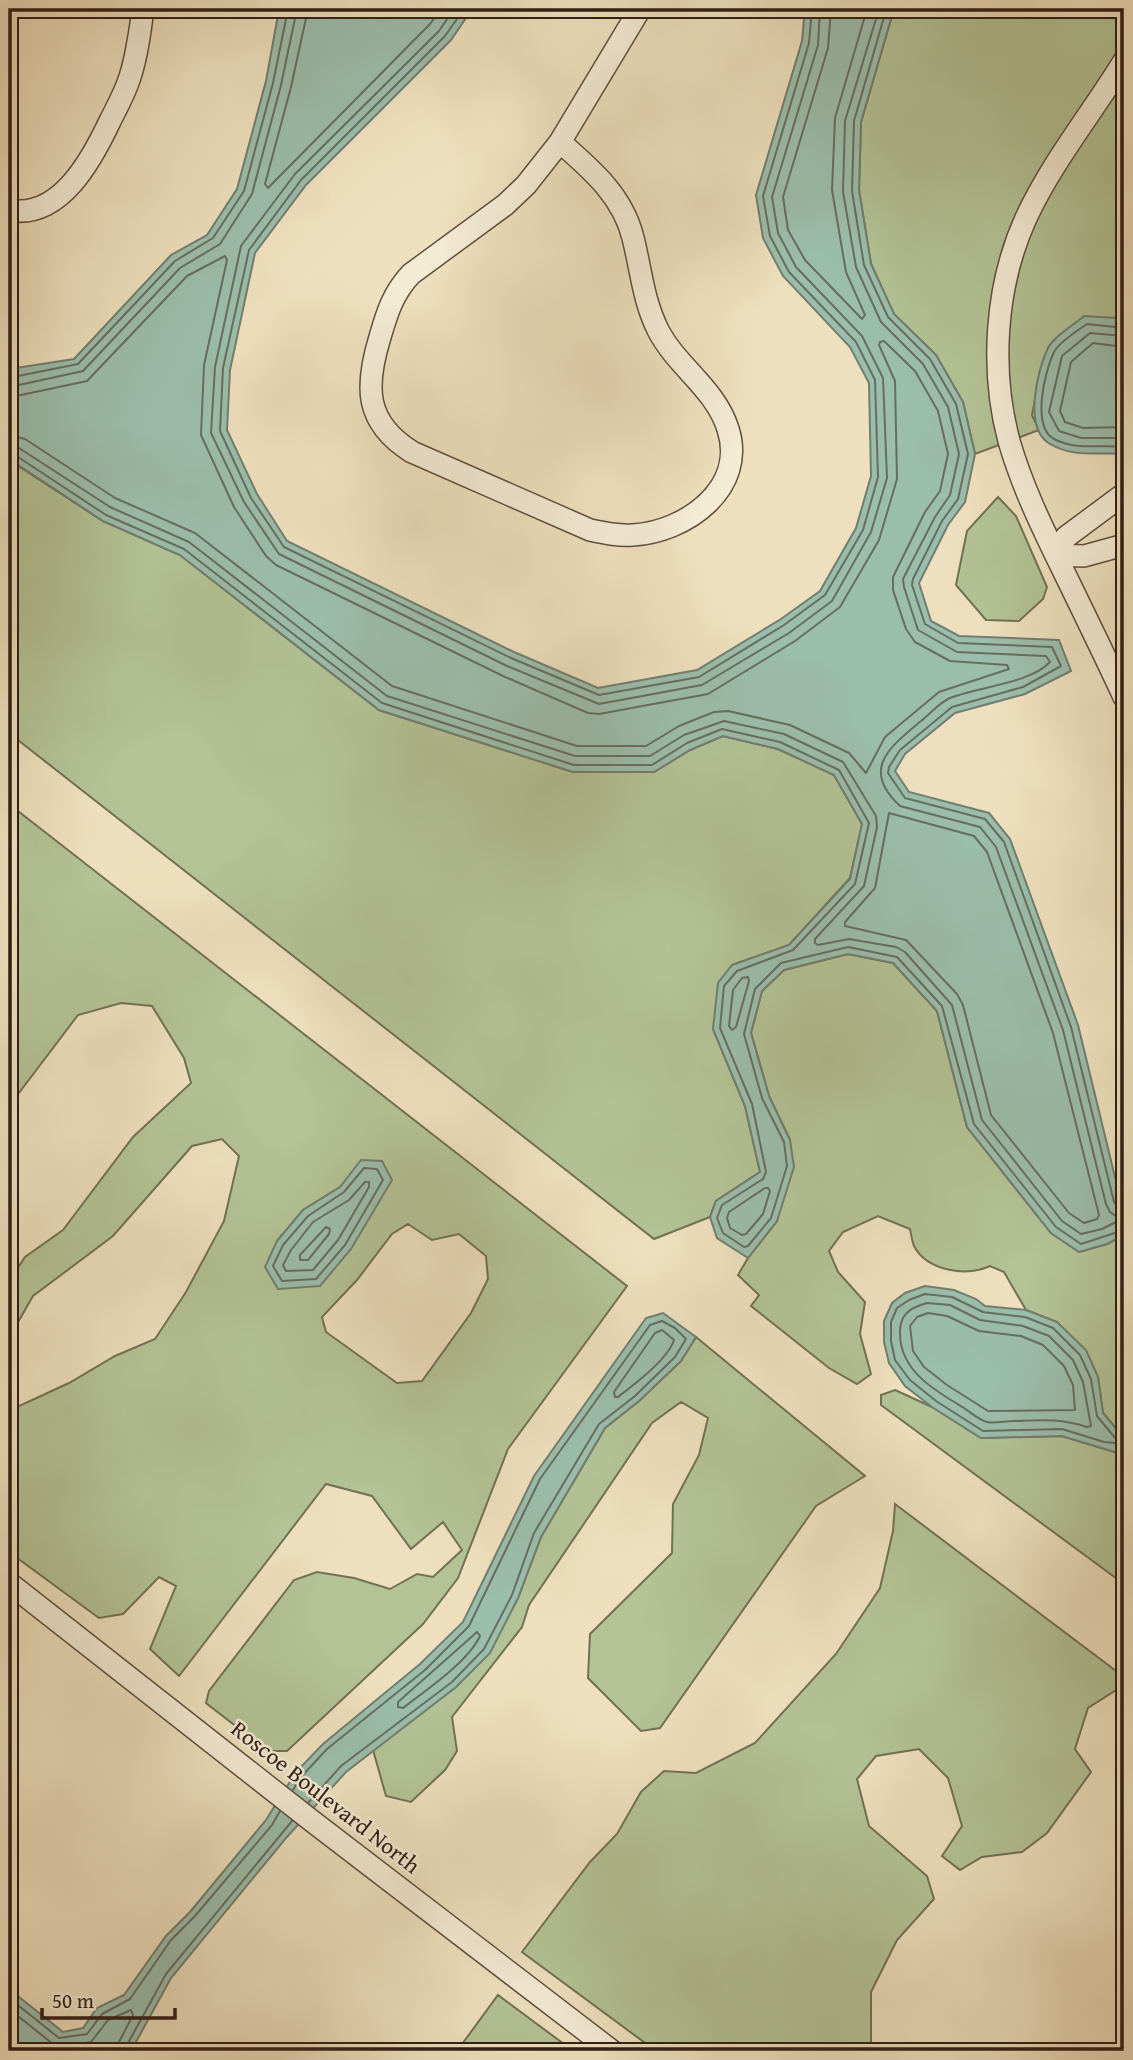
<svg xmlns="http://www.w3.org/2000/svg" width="1133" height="2060" font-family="'Gentium Book Plus',serif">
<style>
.green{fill:#b3c396;stroke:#727056;stroke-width:2;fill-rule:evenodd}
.water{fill:#9bbeac;stroke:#717e70;stroke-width:2}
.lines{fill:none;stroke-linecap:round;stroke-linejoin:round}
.shore{stroke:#666e60;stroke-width:2}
.minor-casing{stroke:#604e3f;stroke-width:24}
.minor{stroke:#f4ebd5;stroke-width:21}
.labels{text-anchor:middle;stroke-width:5;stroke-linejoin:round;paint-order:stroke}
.street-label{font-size:23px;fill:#311d15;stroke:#f4ebd5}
</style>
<rect width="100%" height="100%" fill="#eee0be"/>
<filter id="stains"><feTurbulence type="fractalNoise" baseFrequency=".00286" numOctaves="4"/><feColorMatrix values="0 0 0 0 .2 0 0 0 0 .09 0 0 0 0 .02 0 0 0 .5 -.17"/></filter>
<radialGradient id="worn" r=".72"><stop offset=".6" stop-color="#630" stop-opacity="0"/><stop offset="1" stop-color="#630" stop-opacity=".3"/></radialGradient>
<path class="green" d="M899 9H1124V322L1117 318 1049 346 1039 379 1032 415 1039 430 975 454 963 402 936 355 894 314 871 264 859 190 861 122 891 19Z
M9 460 103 521 180 555 379 710 573 772H654L690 750 723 736 778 749 834 775 862 824 850 878 789 945 732 965 713 1029 745 1106 760 1172 716 1201 710 1217 654 1239 9 733Z
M998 497 1016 516 1047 587 1043 599 1019 621 986 620 956 585 967 531Z
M9 804 627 1286 508 1449 458 1578 423 1624 287 1751H268L206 1703 209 1691 294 1580 317 1572 354 1578 390 1589 417 1574 433 1577 462 1550 443 1522 411 1549 372 1496 326 1484 179 1676 150 1649 176 1586 159 1577 123 1614 99 1618 9 1552V1405L15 1408 69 1383 115 1356 155 1339 186 1292 224 1221 239 1156 222 1139 192 1146 113 1236 33 1296 9 1338V1281L25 1257 63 1230 133 1137 191 1083 184 1058 152 1006 121 1003 78 1015 9 1106ZM340 1187 277 1241 303 1210ZM408 1224 432 1240 459 1234 486 1256 488 1279 471 1313 422 1381 397 1383 326 1332 322 1317 357 1280 392 1234Z
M848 954 893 963 937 1011 967 1127 1051 1233 1079 1252 1107 1244 1124 1235C1124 1256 1120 1273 1124 1294V1438L1103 1413 1098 1377 1086 1351 1057 1322 1026 1310 1004 1272 990 1266C967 1277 927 1271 914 1246 912 1241 911 1234 910 1229L878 1216 843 1232 829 1251 838 1272 865 1302 860 1334 871 1374 857 1384 829 1368 751 1306 759 1295 738 1275 748 1258 777 1221 790 1140 769 1096 751 1033 762 991 784 970Z
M696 1337 865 1476 816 1506 660 1728 641 1731 588 1678 590 1634 672 1553 673 1504 699 1455 708 1418 681 1402 652 1423 529 1605 522 1627 452 1717 457 1751 445 1770 411 1802 386 1796 373 1750 456 1687 489 1653 518 1598 541 1537 605 1428 639 1401 681 1361Z
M895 1390 932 1407 981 1438 1062 1436 1118 1453 1124 1445V1584L881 1405V1395Z
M895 1504 1124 1677V1685L1088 1708 1075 1749 1091 1772 1047 1833 1022 1852 982 1857 960 1870 942 1856 962 1826 948 1778 919 1749 876 1756 857 1779 869 1826 927 1876 934 1899 897 1940 871 1992V2051H656L522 1952 590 1862 617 1834 641 1792 664 1771 696 1773 755 1743 836 1654 880 1588 893 1531Z
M498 1995 572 2050 573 2051H457Z"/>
<path class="water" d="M283 9H472L451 40 306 185 255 253 230 370 227 430 257 494 287 541 514 652 598 688 697 670 781 619 820 591 856 528 871 476 869 383 850 347 783 276 763 238 756 195 802 41 805 9H899L891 19 861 122 859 190 871 264 894 314 936 355 963 402 975 454 965 502 948 525 919 583 931 621 959 636 1059 640 1071 671 1025 694 955 713 905 754 895 771 909 792 989 813 1010 839 1078 1025 1124 1214V1235L1107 1244 1079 1252 1051 1233 967 1127 937 1011 893 963 848 954 784 970 762 991 751 1033 769 1096 790 1140 794 1167 777 1221 748 1258 717 1238 710 1217 716 1201 760 1172 745 1106 713 1029 718 983 732 965 789 945 850 879 862 824 834 775 778 749 723 736 690 750 654 772H573L379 710 180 555 103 521 9 459V369L74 359 171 255 207 235 237 189 266 81 278 15Z
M1084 316 1117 318 1124 322V454C1099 452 1074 458 1050 444 1023 429 1037 371 1048 348 1054 336 1074 325 1084 316Z
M361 1160 382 1161 392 1180 351 1249 320 1286 278 1289 265 1267 277 1241 303 1210 340 1187Z
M925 1286 954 1290 976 1299 985 1306 1026 1310 1057 1322 1086 1350 1098 1377 1103 1413 1124 1438V1445L1118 1453 1062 1436 981 1438 932 1407 905 1386 889 1363 884 1342V1321L892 1303 905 1293Z
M663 1313 696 1337 681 1361 639 1401 605 1428 541 1537 518 1598 490 1653 456 1687 346 1772 286 1838 171 1978 131 2051H9V1989L63 2032 83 2028 97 2008 124 1995 166 1936 190 1912 266 1820 296 1772 323 1744 420 1664 463 1622 534 1476 646 1318Z"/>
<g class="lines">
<path class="shore" d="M308 9 291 87 265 184 268 188 430 24 441 9
M454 9 439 31 295 174 241 246 215 367 211 433 244 502 279 554 507 666 599 704 702 685 789 633 832 601 871 532 887 478 883 378 862 336 796 267 778 233 772 197 818 45 820 9
M464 9 445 36 301 180 249 250 223 368 220 431 251 498 284 547 511 658 599 695 699 677 784 625 825 595 863 530 878 477 875 380 856 342 789 272 770 236 763 196 809 43 812 9
M831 9 828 48 783 197 788 230 805 260 862 319 865 315 846 272 832 190 835 118 867 9
M890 9 884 17 854 121 852 191 864 265 888 317 930 359 956 404 968 454 958 499 942 521 913 579 912 585 925 624 958 643 1052 647 1061 666 1023 687 952 707 900 750 889 767 888 773 905 798 985 819 1004 842 1071 1027 1114 1202 1118 1207 1124 1208
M1124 328 1087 324C1077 331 1059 342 1054 352 1045 371 1031 426 1054 439 1077 451 1100 444 1124 447
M1124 336 1090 333 1062 356 1049 412 1059 431 1081 438H1124
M1124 347 1093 343 1071 362 1060 411 1065 422 1083 428 1124 427
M9 376H18L78 364 175 261 213 238 244 191 273 83 288 9
M9 385H19L83 371 180 268 220 244 252 194 281 85 297 9
M9 396 21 395 87 381 187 276 225 256 227 260 204 365 201 435 234 507 266 556 276 565 503 676 588 713 599 714 708 694 795 641 840 607 879 540 897 479 895 381 879 345 880 342 884 341 915 371 938 411 948 454 940 491 925 512 893 577V590L906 629 915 642 950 661 1007 665 1009 669 939 692 885 737 866 773 849 753 790 725 728 711 714 712 679 726 646 746H577L392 686 195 533 115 498 25 439 9 435
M9 445 19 448 110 507 189 542 387 696 575 756H650L684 735 724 721 784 734 843 762 876 816 877 827 864 886 815 939V943L818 945 849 939 896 947 905 952 952 1005 982 1120 1062 1221 1081 1234 1102 1229 1116 1222 1117 1217 1110 1212 1106 1204 1063 1030 996 847 980 827 900 806C860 769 890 747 921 721 930 714 940 702 950 698 978 687 1031 683 1050 662L1046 656 957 652 918 630 904 587 903 579 935 517 950 495 959 454 948 407 923 364 881 322 856 267 843 192 845 121 879 9
M9 454 15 455 106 515 184 549 382 703 574 765H652L687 743 722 729 780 742 839 770 869 823 855 884 793 950 737 971 724 986 720 1028 752 1104 766 1172 763 1179 722 1205 717 1218 723 1233 744 1247 748 1246 771 1218 787 1166 784 1142 762 1098 744 1034 755 989 781 963 848 947 897 957 942 1006 974 1124 1056 1227 1081 1244 1124 1230
M889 813 974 836 987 852 1053 1033 1099 1215 1097 1219 1084 1223 1069 1213 991 1115 963 1005 957 994 906 940 845 926V922L875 888Z
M748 977 749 981 736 1027 732 1030 729 1026 733 990 742 978Z
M364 1168 377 1169 383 1180 345 1245 316 1279 282 1281 273 1266 283 1245 308 1216 344 1192Z
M365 1182H369V1187L338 1240 313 1270 286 1271 283 1265 291 1250 313 1222 349 1200Z
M765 1188H768L770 1191 763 1214 746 1234 742 1235 730 1228 727 1218 729 1212Z
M326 1227 330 1229 329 1234 308 1260H300V1255Z
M925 1294 952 1297 983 1312 1025 1317 1053 1328 1080 1355 1091 1379 1097 1416 1116 1439V1443L1104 1442 1062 1429 983 1431 936 1401 910 1380 895 1360 891 1341V1322L897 1308 909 1300Z
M927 1303 950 1305 980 1320 1023 1326 1049 1336 1073 1360 1083 1382 1091 1426 1087 1427C1059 1418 1042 1420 1013 1421 1005 1421 995 1424 987 1422 979 1420 970 1412 964 1408 936 1391 901 1372 900 1335 899 1315 909 1308 927 1303Z
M928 1313 947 1316 979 1331 1021 1336 1043 1345 1064 1366 1073 1385 1075 1410 988 1411 947 1385 924 1367 913 1351 910 1326 917 1317Z
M662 1330 674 1340C668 1359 635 1384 618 1397H615L614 1392 655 1333Z
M477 1632 480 1636C468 1662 426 1690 403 1708L398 1707V1702Z
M293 1790 301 1777 327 1749 425 1670 469 1626 540 1479 650 1325 662 1321 675 1328 686 1339 675 1357 635 1396 599 1424 534 1533 512 1595 484 1649 452 1682 341 1766 308 1803
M9 1998 59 2038 87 2034 102 2014 130 1999 171 1940 195 1916 272 1825 280 1811
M9 2009 53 2044 64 2047 91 2042 108 2020 131 2010 133 2015 119 2042 117 2051
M126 2051 127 2045 166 1974 292 1821"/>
<g class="minor-casing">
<path id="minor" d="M1124 61C1092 113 1052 162 1026 218 995 286 990 370 1009 441 1022 486 1042 527 1062 568 1083 611 1104 654 1124 697
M560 142C591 169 623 196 633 238 641 269 643 300 658 330 677 367 715 388 728 429 747 488 686 532 633 535 618 536 604 533 590 530L412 452C364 422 365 386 380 337 387 313 393 293 411 274L505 205 526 185Z
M560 142 640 9
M9 210C60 220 92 159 110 121 117 107 125 93 130 77 137 55 140 32 143 9
M1124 494 1066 537 1056 555 1084 556 1124 545
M9 1583 312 1821 612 2051"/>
</g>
<use href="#minor" class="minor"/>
</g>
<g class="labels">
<g class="street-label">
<text transform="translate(326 1797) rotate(38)" y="8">Roscoe Boulevard North</text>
</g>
</g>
<rect width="1133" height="2060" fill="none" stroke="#eee0be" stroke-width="35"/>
<rect x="10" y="10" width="1112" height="2039" fill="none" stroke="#311d15" stroke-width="3.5"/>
<rect x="18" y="18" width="1098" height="2025" fill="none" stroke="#311d15" stroke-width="2"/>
<path d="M42 2008v10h133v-10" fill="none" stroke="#311d15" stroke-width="3.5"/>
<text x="52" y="2008" font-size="21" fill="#311d15" stroke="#f4ebd5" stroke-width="5" paint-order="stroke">50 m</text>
<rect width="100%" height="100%" filter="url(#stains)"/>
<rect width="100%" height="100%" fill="url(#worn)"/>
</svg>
